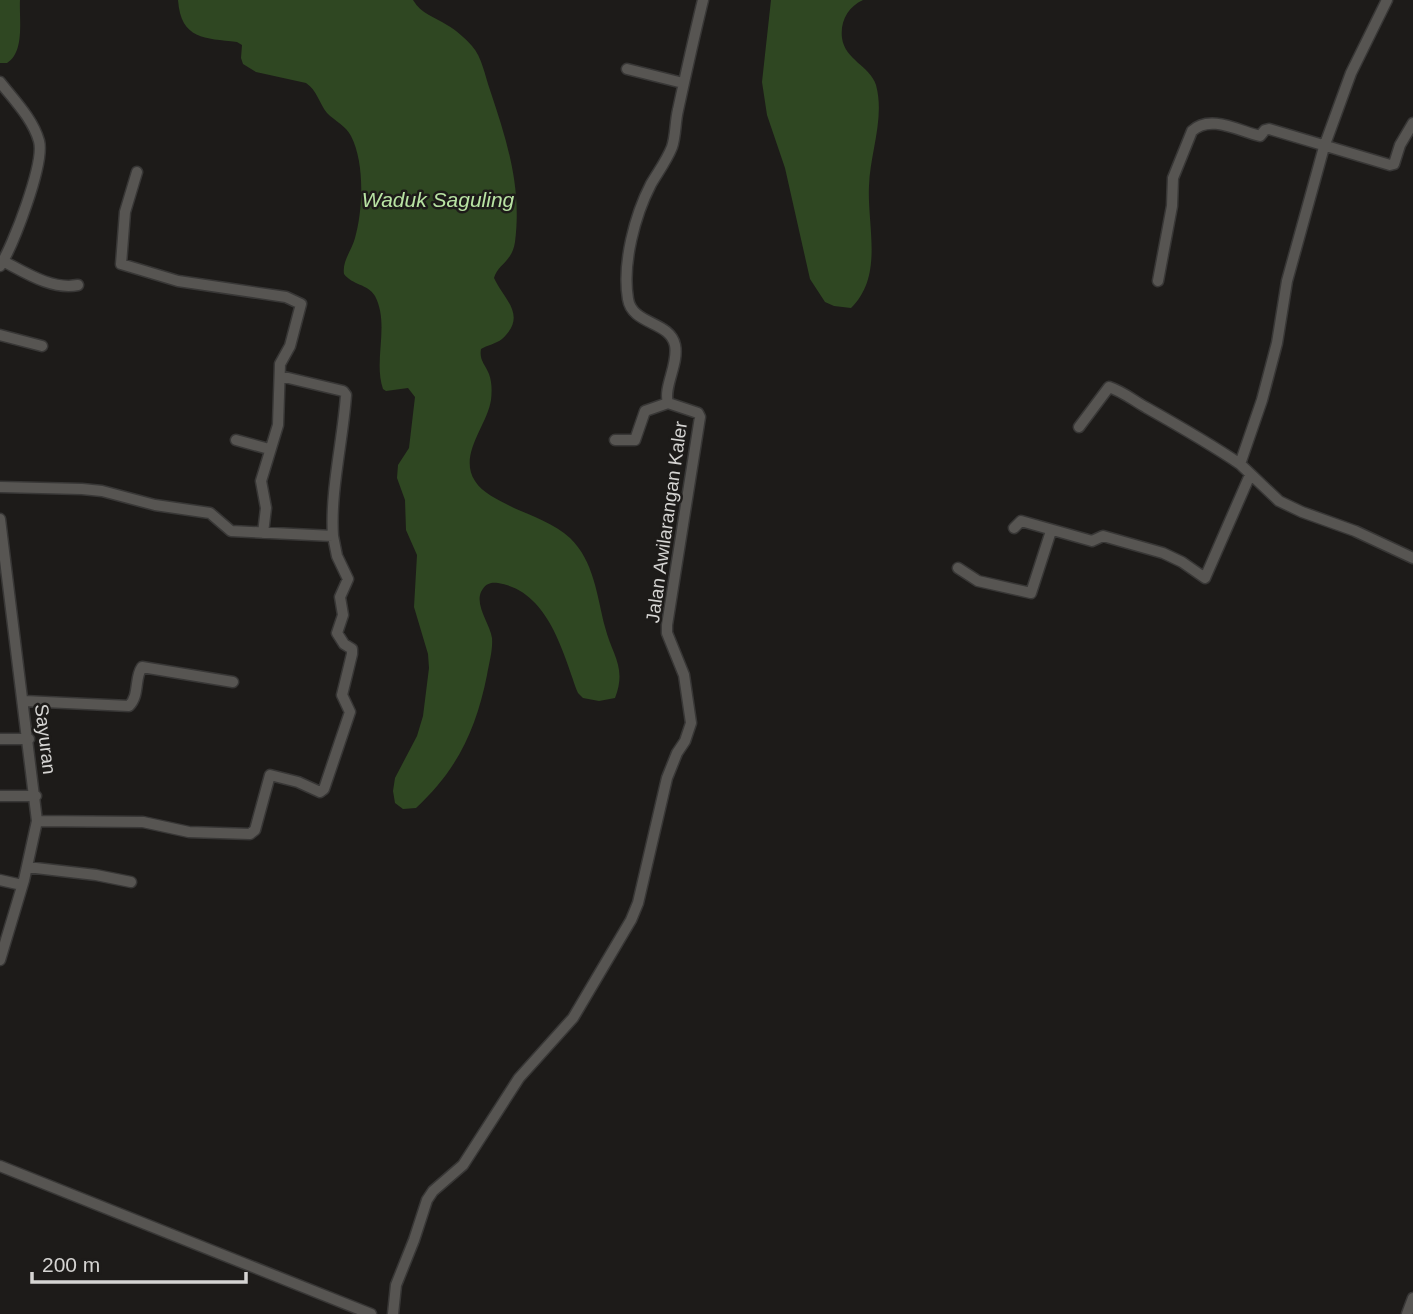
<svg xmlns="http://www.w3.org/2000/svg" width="1413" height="1314" font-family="Arial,sans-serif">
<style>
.water{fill:#2f4722}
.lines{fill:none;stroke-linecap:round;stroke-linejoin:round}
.minor-casing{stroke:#383736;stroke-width:13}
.minor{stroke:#575552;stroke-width:10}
.labels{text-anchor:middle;stroke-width:5;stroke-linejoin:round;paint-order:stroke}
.street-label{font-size:19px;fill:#d5d4d2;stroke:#1d1b19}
.water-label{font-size:21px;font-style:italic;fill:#b8e3a3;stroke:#1d1b19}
</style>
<rect width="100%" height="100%" fill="#1d1b19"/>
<path class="water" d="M0 0H20C19 19 25 52 7 63H0Z
M178 0H413C421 14 435 17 447 25 456 30 465 38 472 46 482 57 485 76 490 90 507 141 522 187 515 242 512 262 498 264 494 278 504 300 528 315 502 339 496 344 487 345 481 349 479 360 485 364 489 374 492 382 492 392 491 400 487 426 458 455 475 481 483 494 501 501 514 508 532 516 555 524 570 538 594 561 597 596 605 627 612 655 627 667 615 698L599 701 583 698 578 693C563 653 549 591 498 583 490 582 485 584 481 592 475 606 490 624 492 638 493 650 489 663 487 675 476 730 457 770 416 808L403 809 395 803 393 791 395 778 417 736 423 716 429 668 428 654 414 607 417 555 406 530 405 500 397 478 398 465 409 448 415 397 408 388 386 391 383 389C373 360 390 325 375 296 368 284 352 285 344 274 342 261 352 250 355 238 363 210 365 163 351 136 346 126 335 121 327 113 319 103 317 90 306 83L256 72 243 64 241 58 242 45 237 42C205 38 181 40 178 0Z
M771 0H863C848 7 840 21 842 38 845 60 870 66 876 85 885 118 870 153 869 186 867 226 884 276 851 308L834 306 825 302 810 279 785 168 767 115 762 82Z"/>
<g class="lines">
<g class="minor-casing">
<path id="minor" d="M1387 0 1351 73 1324 147 1287 281 1277 343 1262 400 1240 464 1279 501 1302 512 1355 531 1413 558
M627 69 683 83
M0 82C14 100 33 119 39 141 45 163 13 246 0 266
M137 172 125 212 121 264 178 281 286 297 301 304 290 346 280 364 278 425 261 481 266 508 263 533
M3 261C26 273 52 290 78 285
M1158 281 1172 206 1173 178 1192 131C1210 114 1239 131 1260 136L1265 130 1269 129 1390 165 1394 164 1400 145 1413 123
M0 335 42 346
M1079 427 1109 387C1124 392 1134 401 1147 408 1179 426 1209 443 1240 464
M236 440 269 449
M615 440H635L645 411 668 403
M0 487 82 489 102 491 155 505 210 513 231 531 333 536C330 491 343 440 346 395L343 391 280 376
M0 519 37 821 24 880 0 960
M1014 528 1021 521 1092 541 1103 536 1163 553 1182 562 1205 578 1250 475
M958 568 978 581 1031 593 1051 531
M24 701 129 706C140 695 134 678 142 667L233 682
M0 739H29
M0 796H36
M37 821 143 822 189 832 250 834 255 830 270 775 298 782 320 792 324 789 350 712 342 695 352 654V649L344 644 337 633 343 615 340 597 348 579 337 556 333 536
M27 867 96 875 131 882
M0 880 22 885
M0 1166 371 1314
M393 1314 396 1285 414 1240 427 1200 433 1191 463 1165 519 1078 573 1018 631 920 638 903 667 778 677 753 685 741 691 723 684 675 667 633V625L700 417 698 413 668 403C663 387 679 364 675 345 670 321 632 325 628 299 622 263 635 215 651 184 658 172 667 160 672 147 676 135 675 122 678 110 686 73 694 37 703 0
M1407 1314 1413 1298"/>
</g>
<use href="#minor" class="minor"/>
</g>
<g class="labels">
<g class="street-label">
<text transform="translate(666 522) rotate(-82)" y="7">Jalan Awilarangan Kaler</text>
<text transform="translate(46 739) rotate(83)" y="7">Sayuran</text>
</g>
<g class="water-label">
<text x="438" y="207">Waduk Saguling</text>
</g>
</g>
<path d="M32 1272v10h214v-10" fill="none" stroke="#d5d4d2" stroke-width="3.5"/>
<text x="42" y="1272" font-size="21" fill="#d5d4d2" stroke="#1d1b19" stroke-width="5" paint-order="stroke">200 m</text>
</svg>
